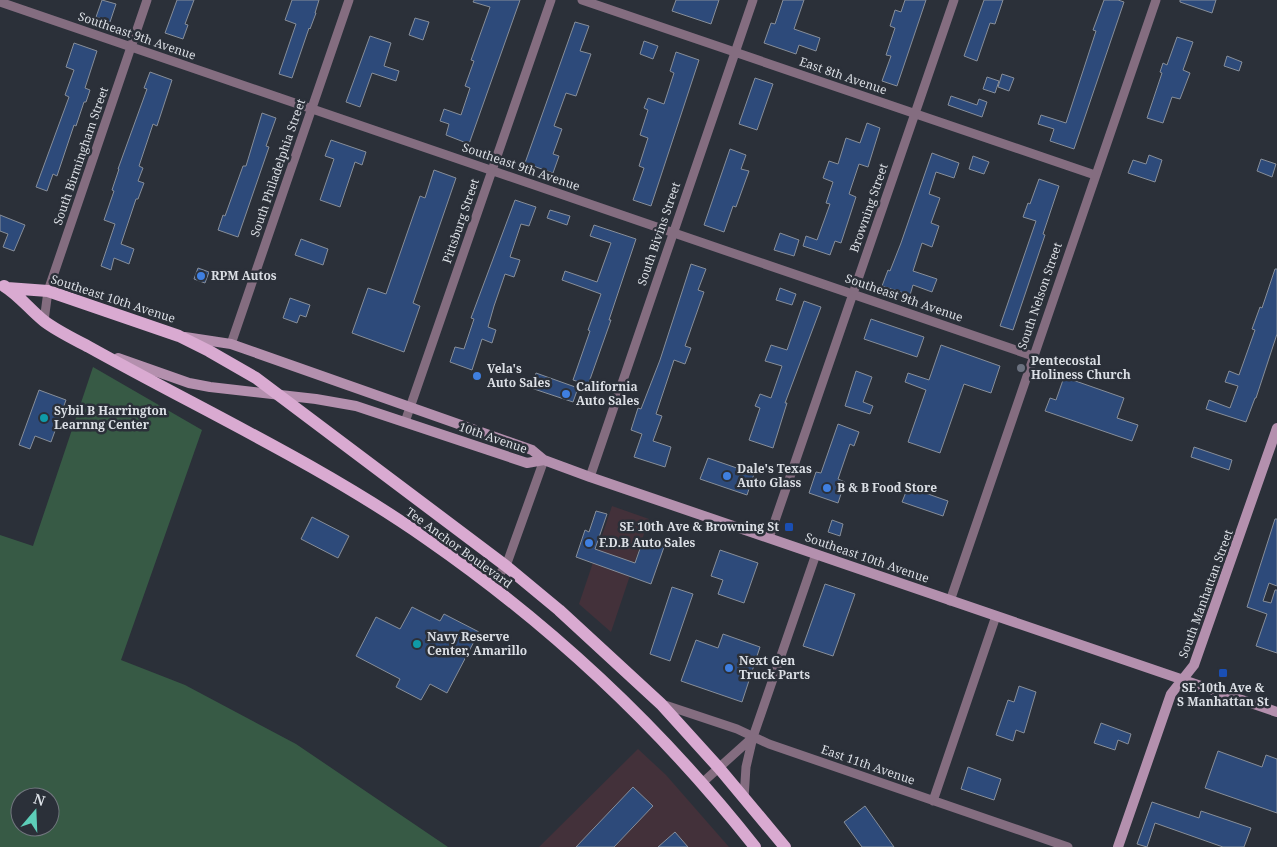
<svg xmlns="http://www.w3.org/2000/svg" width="1277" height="847" font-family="'Noto Serif',serif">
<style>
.industrial{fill:#43313a}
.green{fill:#375a45;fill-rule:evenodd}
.building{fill:#2d4a7a;stroke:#878e99}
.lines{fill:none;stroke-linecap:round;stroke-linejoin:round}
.street{stroke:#846d80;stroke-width:9}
.secondary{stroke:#b490ae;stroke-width:10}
.primary{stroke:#d9aad1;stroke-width:12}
.shop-dot{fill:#3f7fe0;stroke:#2b3039;stroke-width:2}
.worship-dot{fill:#6b7280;stroke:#2b3039;stroke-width:2}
.culture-dot{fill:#0f9aa8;stroke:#2b3039;stroke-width:2}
.transit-dot{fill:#1a4fb4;stroke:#2b3039;stroke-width:2}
.labels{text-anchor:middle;stroke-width:5;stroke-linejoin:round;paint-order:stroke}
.street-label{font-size:12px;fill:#dbdfe5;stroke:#2b3039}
.poi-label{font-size:12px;font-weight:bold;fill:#dbdfe5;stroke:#2b3039;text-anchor:start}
</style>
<rect width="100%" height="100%" fill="#2b3039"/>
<path class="industrial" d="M612 506 649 519 611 632 579 604Z
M638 749 666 775 729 847H539Z"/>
<path class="green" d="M93 367 202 430 121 660 185 685 296 744 448 847H0V535L33 546ZM20 797H50V827H20Z"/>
<path class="building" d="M102 0 116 4 110 22 96 17Z
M177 0H194L185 24 188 25 183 39 165 33Z
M292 0H319L315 13H316L310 29 309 28 292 78 279 74 296 24 285 20Z
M474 0H520L469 144 446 135 449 124 440 121 444 109 461 115 470 88 465 86 474 61 471 60 490 7 473 2Z
M676 0H719L711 24 672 11Z
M783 0H804L794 29 820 38 816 51 799 45 796 54 764 43 771 23 775 24Z
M905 0H926L897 86 882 81 891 56 886 55 895 28 890 26 895 10 901 12Z
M984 0H1003L995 24 990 23 977 61 964 56Z
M1104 0H1118L1124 2 1074 149 1050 141 1054 129 1038 124 1041 115 1066 123 1096 31 1093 30Z
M1180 0H1216L1212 13 1180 2Z
M415 18 429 22 423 40 409 35Z
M575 22 589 26 580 51 591 54 576 96 566 93 554 126 562 129 553 154 559 156 553 173 525 163Z
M370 36 391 43 384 66 399 71 396 81 372 73 360 107 346 102Z
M1177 37 1193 42 1183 70 1190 73 1180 99 1172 97 1163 123 1147 118 1162 73 1160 72 1163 63 1167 65Z
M644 41 658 46 653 59 640 54Z
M74 43 97 51 85 88 90 90 86 102H84L76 126 74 125 57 176 53 174 47 191 36 187 69 97 65 95 74 70 66 67Z
M676 52 699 60 651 206 633 200 644 168 639 166 648 138 640 135 648 110 644 108 648 98 664 104 674 73 670 71Z
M1227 56 1242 62 1239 71 1224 66Z
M150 72 172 80 157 126 153 124 139 166 143 168 138 181 144 183 138 199H136L121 244 134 249 129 264 114 258 111 270 101 266 115 224 104 220 114 191 112 190 119 169H118L147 89 144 88Z
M1002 74 1014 78 1009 91 998 87Z
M987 77 999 81 995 93 983 89Z
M755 78 773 84 757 130 739 124Z
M951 96 977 105 979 99 987 102 982 117 948 105Z
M262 113 276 118 266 146 269 147 238 237 218 230 223 215 225 216 243 166H246Z
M867 123 880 128 868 167 859 164 849 194 856 197 841 243 835 241 830 255 803 246 806 236 817 240 830 204 826 203 833 182 823 178 829 161 838 164 846 138 860 143Z
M331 140 366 152 362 165 355 162 340 207 320 200 334 159 325 156Z
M730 149 746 155 741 169 749 171 736 207 733 206 724 232 704 225Z
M932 153 959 163 954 178 936 172 929 194 940 198 931 223 939 226 932 247 922 243 913 271 937 279 932 292 913 285 910 295 882 286 888 270 890 271 901 243Z
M1149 155 1162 160 1155 182 1128 173 1133 160 1146 164Z
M973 156 989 162 984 174 969 169Z
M1261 159 1276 164 1272 177 1257 171Z
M434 170 456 178 413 303 420 306 404 352 352 333 368 288 386 294 420 196 425 198Z
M1039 179 1059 186 1043 234 1045 235 1013 330 1000 326 1036 221 1023 217 1028 203 1030 204Z
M515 200 536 207 529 226 521 224 510 257 520 260 514 277 505 274 494 306 488 327 496 330 492 343 482 339 472 370 450 362 455 347 464 349 474 319 471 318Z
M550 210 570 216 567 225 547 218Z
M0 215 25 225 14 251 3 247 8 234 0 231Z
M594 225 636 239 609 320H611L588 385 573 380 590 331 588 330 601 294 562 280 565 271 597 282 611 243 590 236Z
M780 233 799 240 794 256 774 250Z
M301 239 328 249 323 265 295 255Z
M691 264 706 269 698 290 704 292 685 346 691 348 685 364 674 360 656 414 662 416 653 441 671 447 665 467 634 457 642 434 631 430 638 408 641 409 660 360Z
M198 268 209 272 205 283 194 279Z
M1275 269H1277V334L1256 398H1255L1246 422 1206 409 1209 400 1230 408 1238 386 1225 382 1229 371 1239 375 1255 330 1252 329 1260 307 1262 308Z
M780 288 796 294 792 305 776 300Z
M290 298 310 305 306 317 300 315 297 323 283 318Z
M804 301 821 307 785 403H787L773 448 749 440 760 408 755 406 760 394 771 398 782 366 765 361 771 345 787 350Z
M871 319 924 337 917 357 864 339Z
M941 345 1000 366 991 393 964 384 940 453 908 442 926 390 905 382 908 373 929 380Z
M856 371 872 377 863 402 873 406 870 414 845 406Z
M536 373 578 388 573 402 531 388Z
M1064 377 1124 398 1117 418 1138 425 1132 441 1045 411 1050 398 1056 400Z
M39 390 66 400 51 442 35 436 30 449 19 445Z
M838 424 859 432 854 446 850 444 838 479 845 482 838 503 809 493 816 472 821 473Z
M1194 447 1232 460 1229 470 1191 457Z
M708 458 754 474 747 495 700 479Z
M908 487 948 501 943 516 902 502Z
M596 511 607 514 595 549 635 563 643 540 664 547 651 584 576 557 585 530 589 532Z
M312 517 349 536 338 558 301 539Z
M1275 519H1277V586L1269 583 1263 601 1271 603 1275 590H1277V653L1256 646 1267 614 1247 607Z
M832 520 843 524 840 536 828 532Z
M720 550 758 563 744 603 718 594 723 580 711 576Z
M825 584 855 594 833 656 803 646Z
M672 587 693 594 670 661 650 654Z
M412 607 440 621 444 614 479 632 447 693 430 684 421 700 396 687 400 679 356 656 376 617 400 629Z
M723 634 760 647 742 702 681 681 696 640 718 648Z
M1019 686 1036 692 1024 733 1016 730 1013 741 996 735 1008 700 1014 702Z
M1101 723 1131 734 1128 744 1118 740 1115 750 1094 743Z
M1218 751 1262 767 1266 755 1277 759V813L1205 788Z
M968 767 1001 779 994 800 961 789Z
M633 787 653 806 614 847H576Z
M1152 802 1199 818 1201 811 1251 828 1244 847H1223L1155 823 1147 847 1137 844Z
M865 806 894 847H862L844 822Z
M675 832 688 847H658Z"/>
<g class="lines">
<path class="street" d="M582 0 1095 175
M0 2 1033 356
M44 321 48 291 147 0
M231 344 349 0
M405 422 551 0
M590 477 753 0
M769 538 954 0
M490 586 506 566 544 460
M950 601 1156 0
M662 704 737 729 769 744 1068 847
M702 783 753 737
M744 798 746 767 753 737 816 554
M933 801 996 616"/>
<path class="secondary" d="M185 337 231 344 532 450 544 460 590 477 1277 712
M118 358 189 383 210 387 316 399 356 406 527 463 544 460
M1118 847 1171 694 1194 665 1277 428"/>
<path class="primary" d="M4 286C19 295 30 310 44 321 57 331 74 339 89 347 202 410 321 465 427 539 551 625 662 729 755 847
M7 288 48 291 179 336 209 351 256 378 506 566 559 610 661 704 719 768 785 847"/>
</g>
<g class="shop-dot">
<circle cx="201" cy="276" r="5"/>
<circle cx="477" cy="376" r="5"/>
<circle cx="566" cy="394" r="5"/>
<circle cx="727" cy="476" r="5"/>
<circle cx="827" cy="488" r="5"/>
<circle cx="589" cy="543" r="5"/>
<circle cx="729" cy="668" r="5"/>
</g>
<circle class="worship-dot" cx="1021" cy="368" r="5"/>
<g class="culture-dot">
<circle cx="44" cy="418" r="5"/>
<circle cx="417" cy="644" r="5"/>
</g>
<g class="transit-dot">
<rect x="784" y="522" width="10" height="10" rx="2.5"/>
<rect x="1218" y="668" width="10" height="10" rx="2.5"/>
</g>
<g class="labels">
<g class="street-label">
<text transform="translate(137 36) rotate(19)" y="4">Southeast 9th Avenue</text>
<text transform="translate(843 76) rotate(19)" y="4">East 8th Avenue</text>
<text transform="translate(81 156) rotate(-71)" y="4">South Birmingham Street</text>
<text transform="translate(521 167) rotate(19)" y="4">Southeast 9th Avenue</text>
<text transform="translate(278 168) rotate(-71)" y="4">South Philadelphia Street</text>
<text transform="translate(869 208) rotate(-71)" y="4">Browning Street</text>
<text transform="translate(461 221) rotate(-71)" y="4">Pittsburg Street</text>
<text transform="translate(659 234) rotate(-71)" y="4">South Bivins Street</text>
<text transform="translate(1040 296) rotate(-71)" y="4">South Nelson Street</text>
<text transform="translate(904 298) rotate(19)" y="4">Southeast 9th Avenue</text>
<text transform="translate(113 299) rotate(18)" y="4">Southeast 10th Avenue</text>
<text transform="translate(493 438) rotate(19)" y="4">10th Avenue</text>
<text transform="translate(459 548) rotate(36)" y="4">Tee Anchor Boulevard</text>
<text transform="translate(867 558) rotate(19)" y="4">Southeast 10th Avenue</text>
<text transform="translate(1206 594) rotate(-70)" y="4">South Manhattan Street</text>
<text transform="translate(868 765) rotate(19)" y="4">East 11th Avenue</text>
</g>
<g class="poi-label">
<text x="211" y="280">RPM Autos</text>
<text x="1031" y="365">Pentecostal<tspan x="1031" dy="14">Holiness Church</tspan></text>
<text x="487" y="373">Vela's<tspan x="487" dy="14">Auto Sales</tspan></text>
<text x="576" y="391">California<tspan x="576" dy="14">Auto Sales</tspan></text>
<text x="54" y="415">Sybil B Harrington<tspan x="54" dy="14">Learnng Center</tspan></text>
<text x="737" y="473">Dale's Texas<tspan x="737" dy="14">Auto Glass</tspan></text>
<text x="837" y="492">B &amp; B Food Store</text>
<text x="779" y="531" text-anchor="end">SE 10th Ave &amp; Browning St</text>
<text x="599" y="547">F.D.B Auto Sales</text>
<text x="427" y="641">Navy Reserve<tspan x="427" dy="14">Center, Amarillo</tspan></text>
<text x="739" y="665">Next Gen<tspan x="739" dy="14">Truck Parts</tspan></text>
<text x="1223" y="692" text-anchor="middle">SE 10th Ave &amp;<tspan x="1223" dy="14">S Manhattan St</tspan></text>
</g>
</g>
<g transform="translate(35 812) rotate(19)"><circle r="24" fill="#2b3039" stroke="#71767e"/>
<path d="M0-4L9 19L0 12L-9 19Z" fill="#5dceb9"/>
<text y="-8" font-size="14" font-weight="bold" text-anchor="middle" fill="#dbdfe5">N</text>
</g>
</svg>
